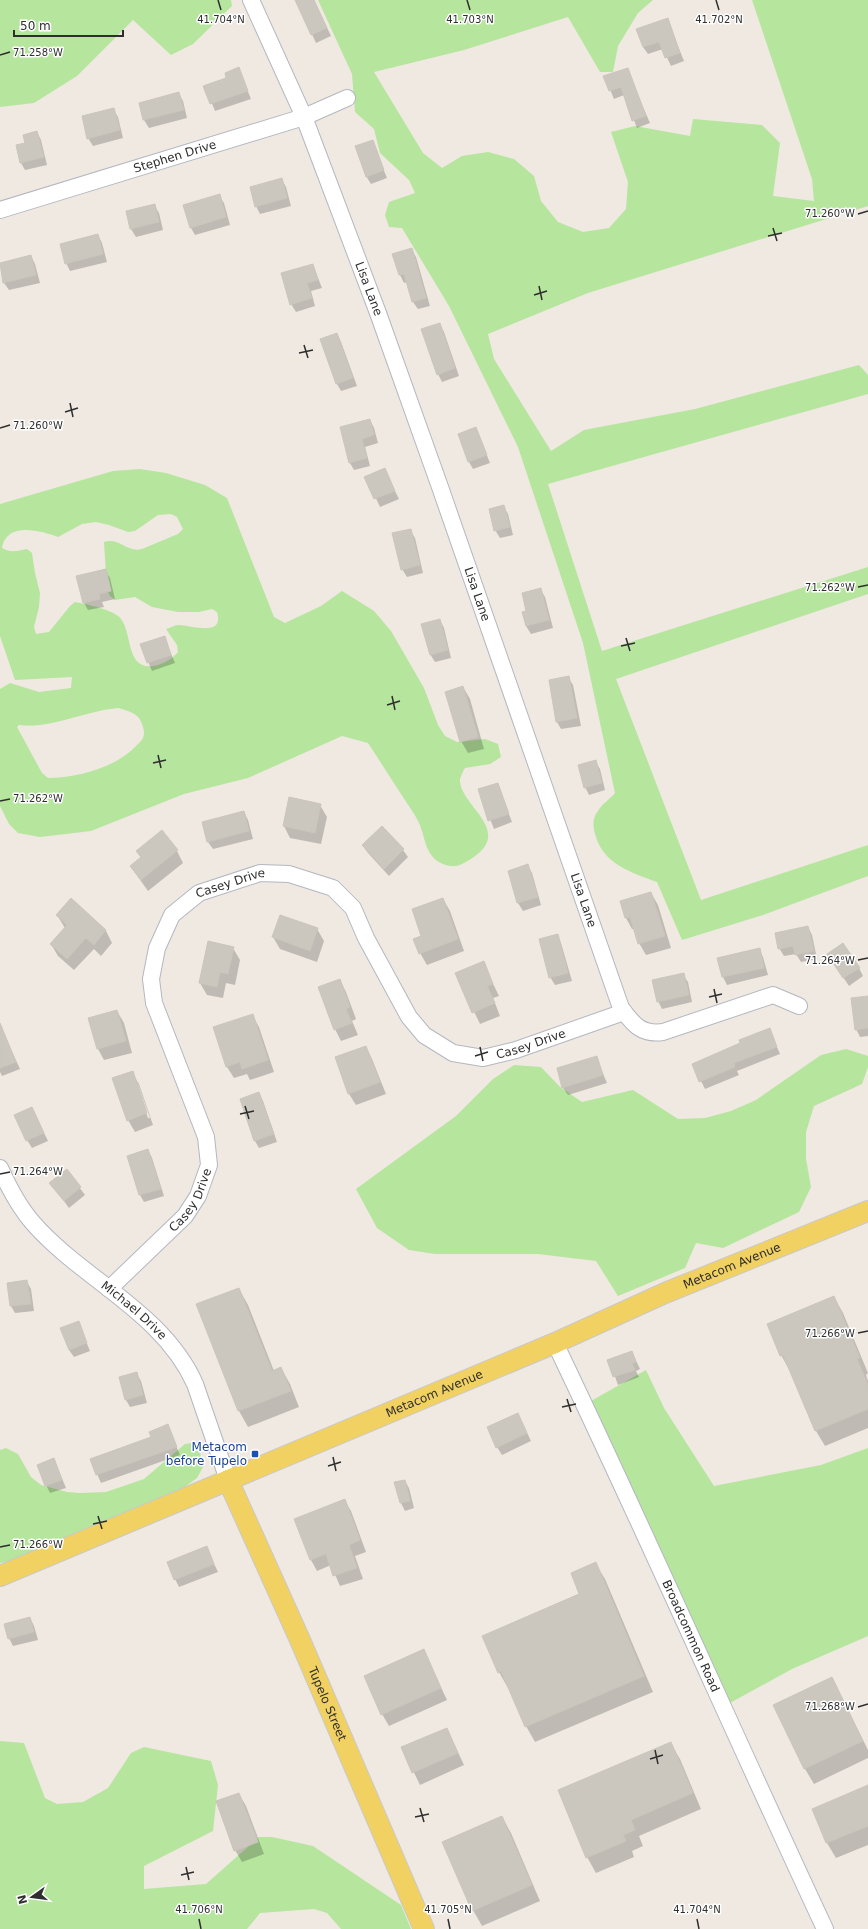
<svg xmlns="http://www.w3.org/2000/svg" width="868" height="1929" font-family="'DejaVu Sans',sans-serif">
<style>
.green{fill:#b6e59e;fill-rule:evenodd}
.shadow{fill:#0003;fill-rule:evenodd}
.building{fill:#cbc7bf;stroke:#cbc5ba}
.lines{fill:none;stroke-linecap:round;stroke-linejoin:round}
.minor-casing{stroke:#b4b7c1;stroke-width:18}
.major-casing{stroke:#c9c9c9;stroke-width:22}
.minor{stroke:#fff;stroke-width:16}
.major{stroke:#f2d163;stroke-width:20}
.ticks{fill:none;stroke:#2e2e2e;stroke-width:1.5}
.transit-dot{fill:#1a4fb4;stroke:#fff;stroke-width:1.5}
.labels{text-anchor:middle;stroke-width:3;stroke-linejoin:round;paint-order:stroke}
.street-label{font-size:12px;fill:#2e2e2e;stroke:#fff}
.transit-label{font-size:12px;fill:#164399;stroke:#fff;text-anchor:end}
.ticks-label{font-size:10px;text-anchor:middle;fill:#2e2e2e;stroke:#fff;stroke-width:3;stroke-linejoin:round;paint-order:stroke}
</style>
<rect width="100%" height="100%" fill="#efe9e1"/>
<path class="green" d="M0 0H231L232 6 193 44 171 55 133 20 77 76 34 103 0 107Z
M318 0H653L638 13 618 46 613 72H600L568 17 464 50 374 72 423 153 442 168 462 156 488 152 514 159 534 176 541 201 558 222 583 232 609 228 626 209 628 182 611 132 635 126 690 136 693 119 762 125 780 143 773 196 814 201 812 179 752 0H868V206L588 293 488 334 494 359 551 451 584 430 695 409 859 365 868 375V394L548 484 602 651 868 567V594L616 679 701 900 868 845V876L763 915 682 940 657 882C630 872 603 864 595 834 593 826 592 818 598 811 602 804 610 799 615 793L583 643 518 447 449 306 402 228 389 227 385 215 389 202 415 193 409 180 380 153 374 129 355 112 352 74Z
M140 469 166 473 205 485 227 498 274 617 285 623 321 606 342 591 374 611 391 631 424 688 438 725 445 736 457 742 485 739 498 744 501 757 490 764 465 768C463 771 461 776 460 779 458 807 523 833 462 864 454 868 446 866 439 862 425 854 425 836 419 823 415 814 408 805 403 797 391 779 380 761 368 743L342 736 248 778 184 794 91 831 40 837 18 833 9 824 0 806V689L10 683 39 692 71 688 72 677 15 680 0 636V504L113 471ZM171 514 177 517 183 529 178 534 142 549C127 553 119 537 104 542L107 590 110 596 115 600 135 597 152 607 178 612H199L212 609 217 612C225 638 191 625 178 625 175 625 170 628 166 629L177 645 178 652C172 659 166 662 158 665 125 674 133 634 121 619 115 610 86 604 75 602L70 606 49 632 36 634 34 627 39 607 40 593 35 573 32 553 27 549C17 551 11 553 2 548 7 521 41 531 58 537L82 524 96 522 109 525 128 532 135 531 158 515ZM118 708C128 711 139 713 142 724 143 727 144 730 144 733 144 739 140 742 136 746 115 768 77 778 48 778L42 773 17 727 19 725C51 729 85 711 118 708Z
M846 1049 868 1056V1067L862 1084 814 1106 806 1132V1159L811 1187 799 1212 723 1248 696 1243 685 1268 618 1296 596 1261 538 1254H435L409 1250 377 1228 356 1189 456 1116 493 1079 514 1065 541 1067 560 1087 582 1102 633 1090 678 1119 705 1118 731 1111 756 1100 821 1055Z
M646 1370 664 1408 714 1486 821 1465 868 1448V1636L792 1669 730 1703 591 1401Z
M198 1442 203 1467 197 1478 175 1494 31 1557 0 1563V1450L6 1448 18 1454 31 1477 41 1485 67 1492 80 1493 106 1492 144 1479 185 1444Z
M0 1741 24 1743 45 1798 57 1804 83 1802 108 1788 131 1753 144 1747 211 1761 218 1785 213 1831 144 1866V1889L206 1884 259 1837H272L313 1846 401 1905 411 1929H341L327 1913 314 1909 260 1913 247 1929H0Z"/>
<path class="shadow" d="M296 0H314L331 36 316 43Z
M667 19 684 61 671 66 663 49 648 54 643 47Z
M239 69 251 99 215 111 205 86 228 78Z
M627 70 650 123 637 128 624 95 614 99 605 77Z
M179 94 183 101 187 118 149 128 144 120 140 103Z
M113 109 118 117 123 138 93 146 88 138Z
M37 132 41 140 47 165 25 170 21 163 17 146 26 143Z
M372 141 387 178 371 184 366 176Z
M282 180 286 187 291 206 260 214 256 206Z
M219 196 224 203 230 225 195 235 191 228Z
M154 205 159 213 163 230 136 237 131 229 127 212Z
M98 235 102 243 107 262 70 271 66 263Z
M411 249 416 257 430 306 418 309 413 302 407 282 404 283 400 275 393 254Z
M31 256 35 264 40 283 9 290 4 283 0 264Z
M313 265 322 288 311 291 315 306 296 312 291 304Z
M439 324 444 332 459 376 442 382 438 374Z
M337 334 341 342 357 386 341 391 337 384Z
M370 420 374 428 378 443 365 447 370 466 354 470 350 463Z
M476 428 490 463 473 469 469 462Z
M384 469 399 499 380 507 366 477Z
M504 507 508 514 513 535 500 538 495 530Z
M410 530 415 538 423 573 407 577 402 569Z
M105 570 110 578 115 599 102 602 104 607 88 610 84 603Z
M540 589 545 597 553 628 531 634 526 626 523 612 527 611Z
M440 620 444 628 451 658 435 662 430 654Z
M164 637 175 663 152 671 141 645Z
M568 677 573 685 581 726 561 729 557 722Z
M463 687 470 699 484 749 468 753 461 741Z
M595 761 600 769 605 790 589 795 585 787Z
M497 784 512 822 494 829 479 790Z
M320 805 327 817 321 844 290 838 284 826Z
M244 812 248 820 253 839 213 849 208 842Z
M382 827 403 850 408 857 389 876 368 853 363 846Z
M137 851H177L183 863 148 891 131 867 141 858Z
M528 866 532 873 541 905 523 911 518 903 509 871Z
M651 893 658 905 671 948 646 955 639 943 635 929H632L626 918Z
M71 899 106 931 112 943 101 956 94 949 74 970 58 956 51 944 65 928 57 915Z
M443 899 450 911 464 951 427 965 420 953Z
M808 927 812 935 817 959 801 962 796 954 784 956 779 948Z
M317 929 324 941 317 962 280 949 273 937Z
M557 936 561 943 572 981 555 985 550 977Z
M233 948 240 960 235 985 226 983 223 998 207 995 200 983Z
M759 949 763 957 768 975 727 985 723 977 718 958Z
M833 962 859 968 863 976 849 986Z
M483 963 499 996 493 998 500 1016 480 1024 456 974Z
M683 975 688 982 692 1002 662 1009 658 1001Z
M340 980 346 992 356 1019 352 1021 358 1035 341 1041 335 1029Z
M868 997V1036L860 1037 856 1029Z
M117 1011 124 1023 132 1053 104 1060 98 1049Z
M252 1015 259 1027 274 1072 250 1080 247 1074 234 1078 227 1067 214 1028Z
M769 1029 780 1054 737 1071 739 1075 705 1089 693 1065 742 1044Z
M3 1032 20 1069 2 1076 0 1072V1033Z
M366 1047 372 1059 386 1094 356 1105 349 1094 336 1058Z
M596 1057 607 1083 568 1095 563 1088 558 1069Z
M132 1073 139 1084 153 1125 135 1132 128 1120ZM136 1084H138L150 1118H148Z
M259 1094 263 1101 277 1142 259 1148 255 1141Z
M32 1108 48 1141 32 1148 27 1140Z
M148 1150 152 1158 164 1196 144 1202 140 1195Z
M67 1171 85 1195 69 1208 51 1183Z
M27 1282 31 1289 34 1311 15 1313 11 1306Z
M239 1289 248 1305 274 1371 281 1368 290 1384 299 1407 248 1427 239 1411 197 1305Z
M834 1297 843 1313 868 1373 866 1375 868 1381V1428L825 1446 816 1431 790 1371 781 1355Z
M78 1322 90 1351 74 1357 69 1350Z
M632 1352 640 1369 636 1371 639 1377 618 1385 609 1360Z
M136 1373 141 1381 147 1403 130 1407 126 1400Z
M522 1422 531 1441 502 1455 497 1447Z
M167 1425 180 1455 101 1483 91 1460 152 1437Z
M54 1459 66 1488 50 1493 46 1485Z
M405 1481 409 1488 414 1508 405 1511 401 1503 396 1483Z
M344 1500 351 1511 366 1552 355 1556 363 1579 340 1586 331 1565 317 1571 311 1560Z
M206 1547 218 1572 179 1587 175 1579Z
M595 1563 605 1579 653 1692 535 1742 526 1726 509 1687 508 1688 499 1672 484 1637 581 1594Z
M30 1618 34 1626 38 1640 13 1646 9 1638Z
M424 1651 447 1700 389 1726 382 1714Z
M832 1678 868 1750V1758L814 1784 805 1769Z
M447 1729 464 1765 420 1785 402 1748Z
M671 1744 680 1759 701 1809 639 1836 643 1846 632 1851 634 1857 596 1873 587 1857Z
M868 1786V1845L836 1858 827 1843 813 1809Z
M239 1794 246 1806 264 1854 242 1862 235 1850Z
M502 1817 511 1833 540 1901 482 1926 473 1910Z"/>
<path class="building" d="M295 0H314L327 28 311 35Z
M668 18 680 53 665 58 659 42 643 47 636 29Z
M239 67 248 91 210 104 203 86 226 78 225 73Z
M628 68 646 116 632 121 621 87 609 91 603 76Z
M179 92 184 110 143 120 139 103Z
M114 108 120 130 87 139 82 116Z
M37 131 44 157 20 163 16 145 25 143 23 135Z
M373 140 384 170 366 177 355 146Z
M282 178 287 198 255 207 250 187Z
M220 194 226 217 190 228 183 205Z
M155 204 159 222 130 229 126 211Z
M98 234 103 254 65 264 60 244Z
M412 248 426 298 412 302 404 274 399 275 392 254Z
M31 255 36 275 3 283 0 263Z
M313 264 318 280 307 283 312 298 290 305 281 273Z
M440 323 455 368 437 375 421 329Z
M337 333 353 378 336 384 320 339Z
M370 419 374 435 362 439 367 458 349 463 340 427Z
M476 427 487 455 468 462 458 434Z
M385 468 395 491 374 499 364 477Z
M504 505 510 527 494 531 489 509Z
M411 529 420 565 401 570 392 533Z
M106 569 111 591 99 594 100 599 83 603 76 576Z
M541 588 549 620 526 626 522 612 526 611 522 593Z
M440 619 448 650 430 655 421 624Z
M165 636 171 655 147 663 140 644Z
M569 676 577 718 556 722 549 680Z
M463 686 478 737 460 742 445 692Z
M596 760 602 783 584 788 578 765Z
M498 783 509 814 488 821 478 789Z
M289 797 321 804 315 833 283 826Z
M244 811 249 831 207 842 202 822Z
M382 826 404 849 384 869 362 845Z
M162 830 178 850 141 880 130 866 141 857 136 851Z
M528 864 538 897 517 903 508 871Z
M651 892 665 936 638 944 630 917 625 918 620 901Z
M71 898 106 930 94 945 86 938 67 959 50 944 67 925 56 915Z
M443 898 458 939 419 954 413 939 421 936 412 909Z
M280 915 318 928 310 951 272 937Z
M808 926 814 951 795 955 793 946 778 949 775 933Z
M558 934 568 973 549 978 539 939Z
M208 941 234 947 228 974 220 972 217 987 199 983Z
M843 943 860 968 843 978 827 954Z
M760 948 764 968 722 977 717 958Z
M484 961 493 984 487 986 495 1003 472 1013 455 973Z
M684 973 689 995 657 1002 652 980Z
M340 979 350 1007 346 1009 352 1023 334 1030 318 987Z
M868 996V1028L855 1030 851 998Z
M117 1010 126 1041 97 1049 88 1018Z
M253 1014 268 1060 242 1069 240 1062 226 1067 213 1027Z
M0 1023 16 1062 0 1068Z
M770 1028 777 1047 734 1063 735 1067 699 1082 692 1064 740 1043 739 1040Z
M366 1046 380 1082 348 1094 335 1057Z
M597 1056 603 1075 562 1088 557 1068Z
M133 1071 147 1113 127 1121 112 1078Z
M259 1092 274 1134 254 1141 240 1099Z
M32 1107 44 1133 26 1141 14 1115Z
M148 1149 161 1189 139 1195 127 1156Z
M67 1169 81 1187 64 1201 49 1183Z
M27 1280 31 1304 10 1306 7 1283Z
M239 1288 272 1371 281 1367 291 1391 238 1411 196 1304Z
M834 1296 860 1358 857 1359 868 1385V1409L815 1431 783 1355 780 1356 767 1324Z
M79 1321 87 1343 69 1350 60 1328Z
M632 1351 636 1362 632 1363 635 1370 613 1377 607 1360Z
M137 1372 143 1395 125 1400 119 1377Z
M518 1413 527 1433 496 1448 487 1427Z
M168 1424 177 1447 96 1475 90 1459 151 1437 149 1432Z
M54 1458 62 1480 45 1486 37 1465Z
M405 1480 410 1501 400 1503 394 1482Z
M345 1499 360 1540 349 1545 357 1568 333 1576 326 1554 310 1560 294 1519Z
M207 1546 214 1564 174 1580 167 1562Z
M596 1562 644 1676 525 1727 501 1671 498 1673 482 1636 579 1594 571 1573Z
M30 1617 34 1632 8 1639 4 1624Z
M424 1649 441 1688 381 1715 364 1676Z
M832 1677 863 1741 804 1769 773 1705Z
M447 1728 458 1753 412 1773 401 1747Z
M671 1742 693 1793 631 1820 635 1830 623 1835 626 1841 586 1858 558 1790Z
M868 1785V1826L826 1843 812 1809Z
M239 1793 258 1842 234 1851 216 1801Z
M502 1816 532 1885 472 1911 442 1842Z"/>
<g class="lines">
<g class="minor-casing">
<g id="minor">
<path id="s1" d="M251 0 304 117 378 313 440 487 621 1008C633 1024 641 1035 663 1032L773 995 799 1006"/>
<path id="s2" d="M0 210 304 117 347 98"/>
<path id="s3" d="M0 1168C9 1188 19 1207 33 1223 83 1280 163 1312 195 1384L228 1480"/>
<path id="s4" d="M109 1289 185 1216 198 1196 209 1165 206 1137 154 1003 151 979 157 948 172 915 199 893 260 873 289 874 333 888 353 908 366 938 409 1017 424 1035 453 1053 483 1058 516 1050 624 1012"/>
<path id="s5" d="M555 1343C648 1537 734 1734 825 1929"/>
</g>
</g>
<g class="major-casing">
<g id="major">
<path id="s6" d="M228 1480 300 1640 424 1929"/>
<path id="s7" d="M0 1576 555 1343 665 1293 868 1211"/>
</g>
</g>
<use href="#minor" class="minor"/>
<use href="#major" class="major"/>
</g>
<path class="ticks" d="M218 0 221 10M467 0 470 10M716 0 719 10M0 55 10 52M858 214 868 211M773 228 777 241M768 236 782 233M539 286 542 300M534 295 547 291M304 345 308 358M299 353 313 350M70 403 73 417M65 412 78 408M0 428 10 425M858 587 868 585M626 638 630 651M621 646 635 643M392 696 395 710M387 705 400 701M158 755 161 768M153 763 166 760M0 801 10 799M858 960 868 958M714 989 717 1003M709 997 722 994M480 1047 483 1061M475 1056 488 1052M245 1106 249 1119M240 1114 254 1111M0 1174 10 1172M858 1333 868 1331M567 1399 571 1412M562 1407 576 1404M333 1457 336 1471M328 1466 341 1462M98 1516 102 1529M93 1524 107 1521M0 1547 10 1545M858 1707 868 1704M655 1750 658 1764M650 1759 663 1755M420 1808 424 1822M415 1817 429 1814M186 1867 189 1880M181 1875 194 1872M199 1919 201 1929M448 1919 450 1929M697 1919 699 1929"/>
<rect class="transit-dot" x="251" y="1450" width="8" height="8" rx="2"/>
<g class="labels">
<g class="street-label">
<text dy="4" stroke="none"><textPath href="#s2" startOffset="183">Stephen Drive</textPath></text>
<text dy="4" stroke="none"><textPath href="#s1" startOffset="312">Lisa Lane</textPath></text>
<text dy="4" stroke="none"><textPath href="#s1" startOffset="636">Lisa Lane</textPath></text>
<text dy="4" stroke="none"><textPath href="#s4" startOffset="494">Casey Drive</textPath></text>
<text dy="4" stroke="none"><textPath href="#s1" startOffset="960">Lisa Lane</textPath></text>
<text dy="4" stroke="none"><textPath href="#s4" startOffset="889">Casey Drive</textPath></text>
<text dy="4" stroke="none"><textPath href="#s4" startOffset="122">Casey Drive</textPath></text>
<text dy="4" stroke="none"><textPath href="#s7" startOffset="795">Metacom Avenue</textPath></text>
<text dy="4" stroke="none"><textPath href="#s3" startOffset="198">Michael Drive</textPath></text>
<text dy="4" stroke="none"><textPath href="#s7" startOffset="471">Metacom Avenue</textPath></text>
<text dy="4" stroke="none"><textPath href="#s5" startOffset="323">Broadcommon Road</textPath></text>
<text dy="4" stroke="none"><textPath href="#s6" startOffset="245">Tupelo Street</textPath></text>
</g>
<g class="transit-label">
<text x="247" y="1451">Metacom<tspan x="247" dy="14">before Tupelo</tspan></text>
</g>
</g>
<g class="ticks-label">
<text x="221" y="23">41.704°N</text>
<text x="470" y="23">41.703°N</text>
<text x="719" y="23">41.702°N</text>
<text x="38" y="56">71.258°W</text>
<text x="830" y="217">71.260°W</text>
<text x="38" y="429">71.260°W</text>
<text x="830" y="591">71.262°W</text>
<text x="38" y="802">71.262°W</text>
<text x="830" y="964">71.264°W</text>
<text x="38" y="1175">71.264°W</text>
<text x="830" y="1337">71.266°W</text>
<text x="38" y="1548">71.266°W</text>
<text x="830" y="1710">71.268°W</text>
<text x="199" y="1913">41.706°N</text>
<text x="448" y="1913">41.705°N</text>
<text x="697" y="1913">41.704°N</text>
</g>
<g transform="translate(32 1897) rotate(256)" stroke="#ffffff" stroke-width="3" paint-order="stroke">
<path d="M0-3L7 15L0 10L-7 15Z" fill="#2e2e2e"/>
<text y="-6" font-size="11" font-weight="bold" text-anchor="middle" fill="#2e2e2e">N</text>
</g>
<path d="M14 30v6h109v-6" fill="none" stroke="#2e2e2e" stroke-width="2"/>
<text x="20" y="30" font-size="12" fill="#2e2e2e" stroke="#ffffff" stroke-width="3" paint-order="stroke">50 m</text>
</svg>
